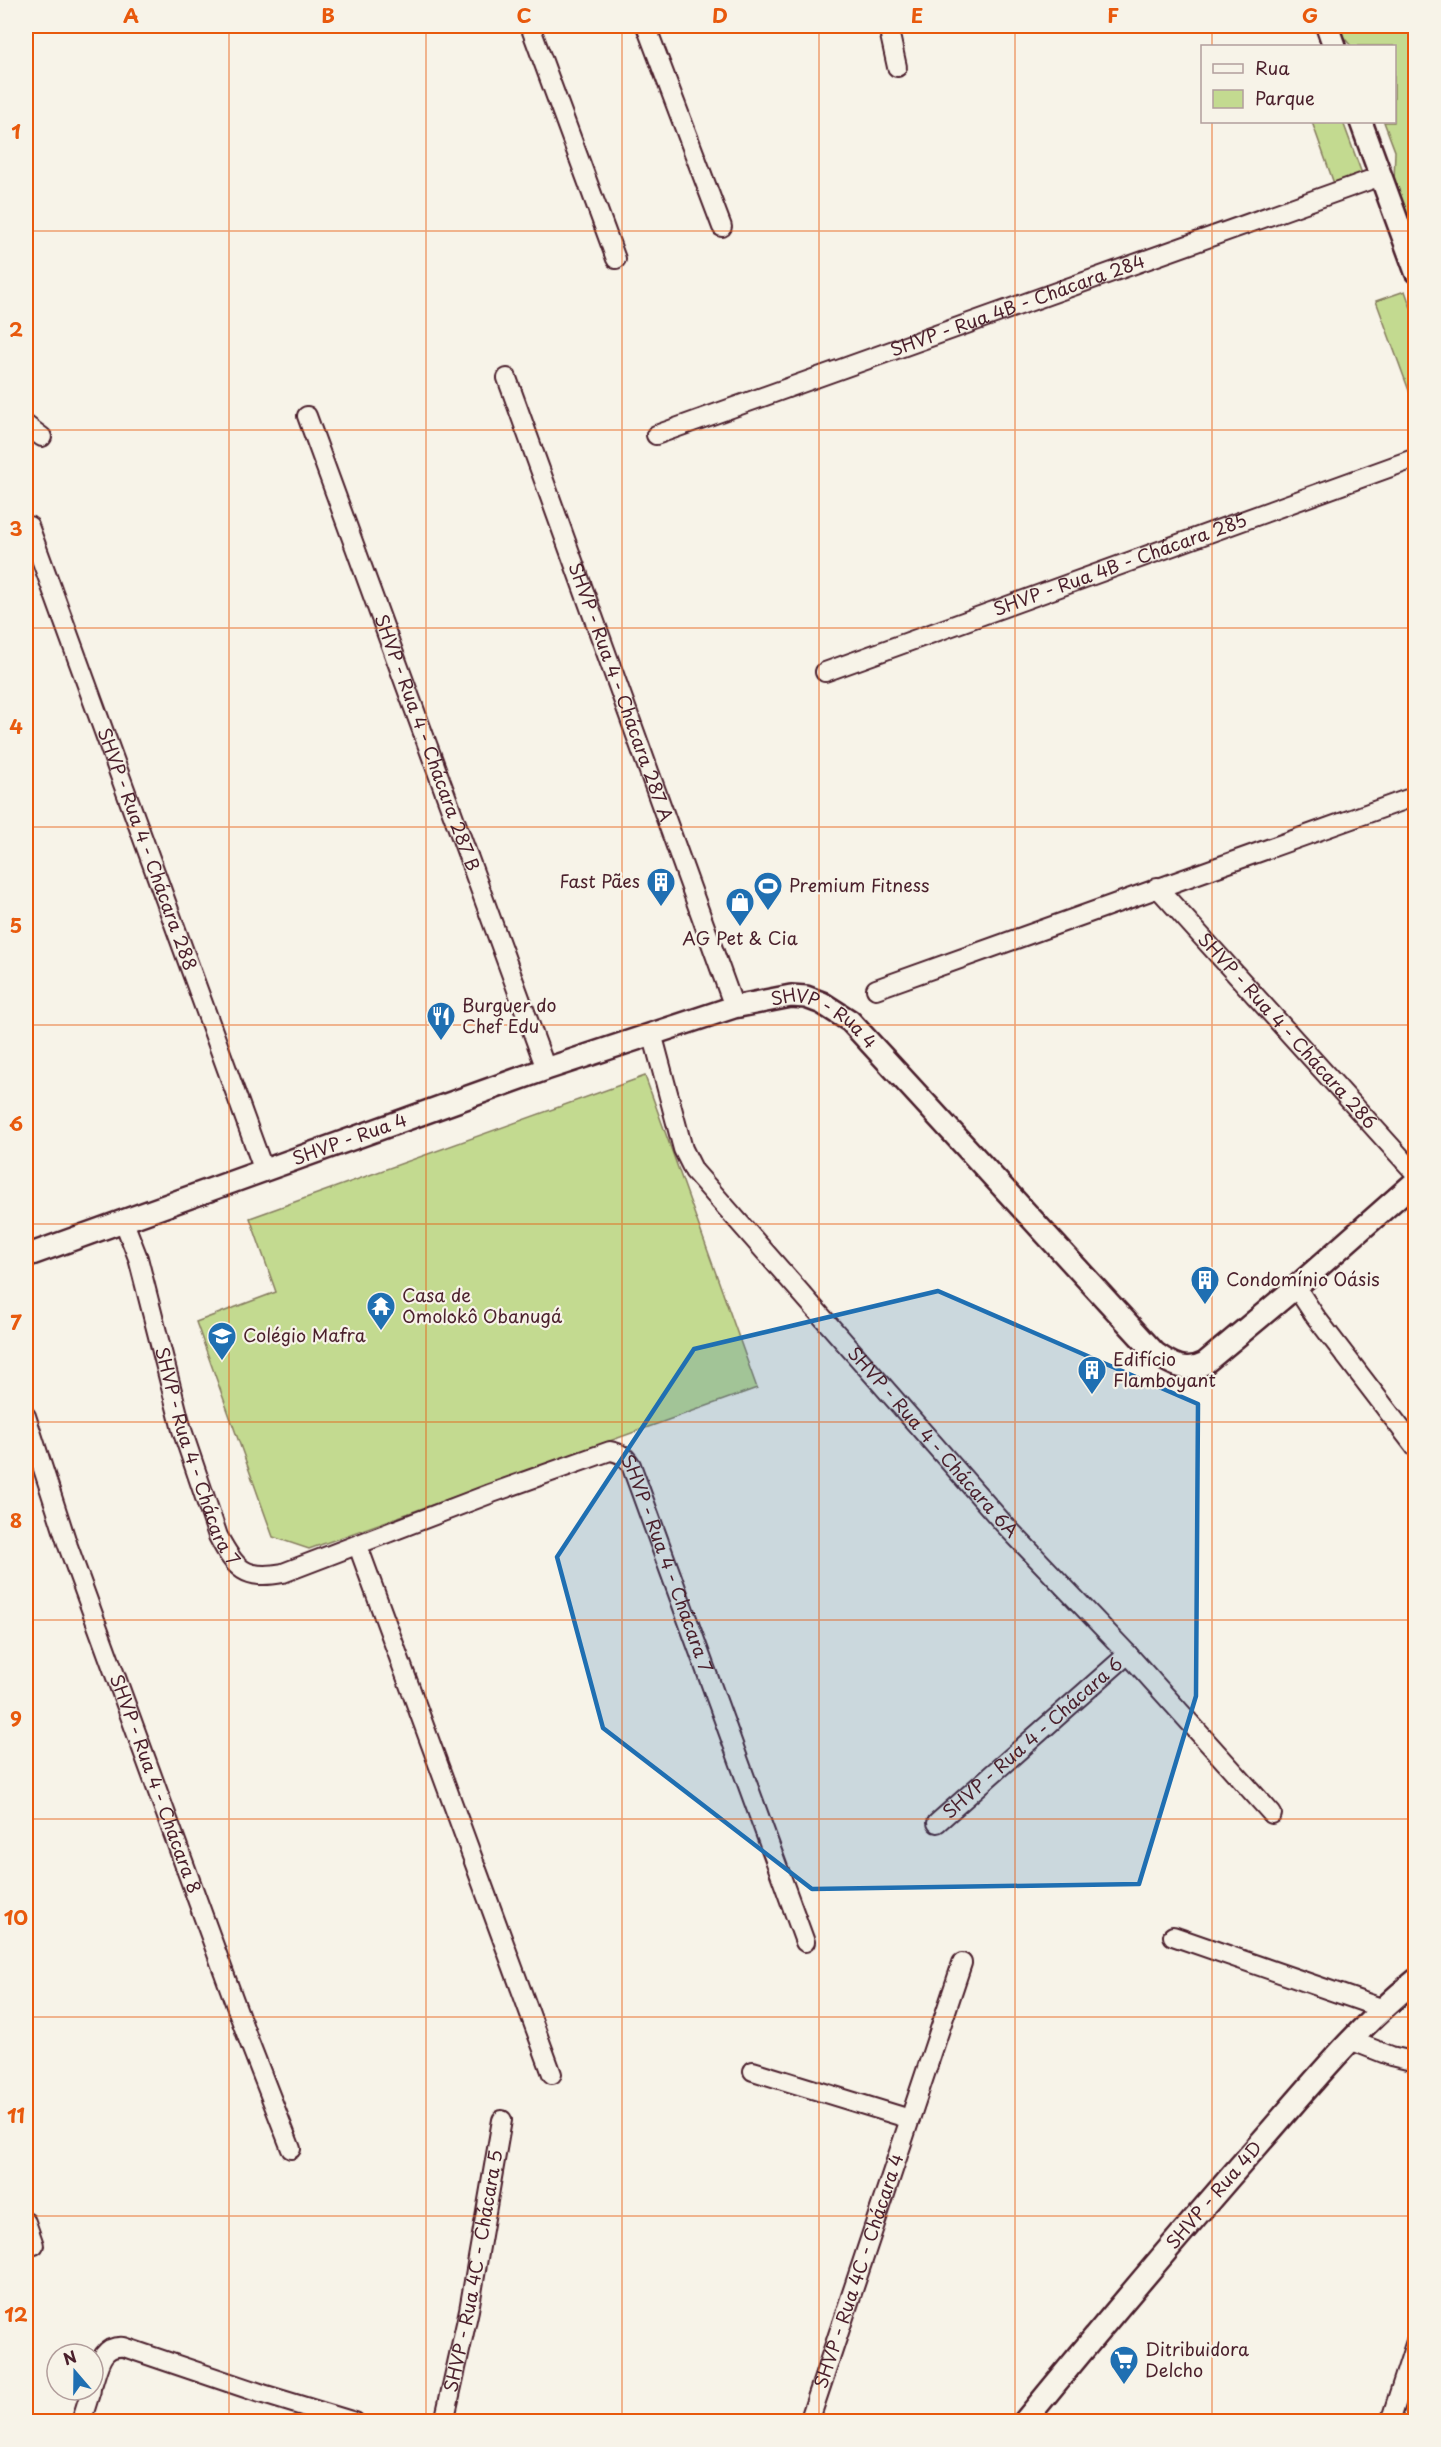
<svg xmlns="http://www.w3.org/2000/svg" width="1441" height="2447" font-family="'Playpen Sans',sans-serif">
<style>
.green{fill:#c3da90;stroke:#867c5e;stroke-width:1.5}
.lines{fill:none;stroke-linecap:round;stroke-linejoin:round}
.minor-casing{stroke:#4a1f2b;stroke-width:22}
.tertiary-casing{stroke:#4a1f2b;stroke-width:26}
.minor{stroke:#f7f3e8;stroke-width:18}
.tertiary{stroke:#f7f3e8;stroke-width:21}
.marked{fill:#1f6fb2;fill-opacity:0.2;stroke:#1f6fb2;stroke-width:4.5;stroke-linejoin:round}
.grid{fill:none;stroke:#e8590c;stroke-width:1.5;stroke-opacity:0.55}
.labels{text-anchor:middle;stroke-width:4.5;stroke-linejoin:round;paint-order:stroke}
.street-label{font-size:18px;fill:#4a1f2b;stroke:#f7f3e8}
.poi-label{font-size:18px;fill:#4a1f2b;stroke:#f7f3e8;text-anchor:start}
.neatline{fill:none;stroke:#e8590c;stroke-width:2}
.grid-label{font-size:20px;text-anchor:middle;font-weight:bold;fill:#e8590c}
</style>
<rect width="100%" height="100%" fill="#f7f3e8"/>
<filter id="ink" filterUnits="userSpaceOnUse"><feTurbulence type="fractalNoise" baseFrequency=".0167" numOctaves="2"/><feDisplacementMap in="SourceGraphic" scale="12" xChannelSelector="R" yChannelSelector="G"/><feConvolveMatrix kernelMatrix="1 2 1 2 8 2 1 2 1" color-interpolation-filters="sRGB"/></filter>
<g filter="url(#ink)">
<path class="green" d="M1338 26H1415V241L1394 182 1395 151 1384 122H1394V46H1351L1341 34Z
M1312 122H1343L1365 182 1337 192Z
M1405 291 1415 319V407L1376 301Z
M645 1076 757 1388 309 1549 273 1537 196 1322 276 1292 250 1218Z"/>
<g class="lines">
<g class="minor-casing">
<g id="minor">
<path d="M530 26 616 259"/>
<path d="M646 26 722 227"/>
<path d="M888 26 897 67"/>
<path id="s1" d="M507 378 734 1007"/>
<path id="s2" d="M307 416 546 1069"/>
<path d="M26 425 42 437"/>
<path id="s3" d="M656 435 1381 176"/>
<path id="s4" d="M29 526 264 1171"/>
<path id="s5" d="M825 672 1416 458"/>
<path id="s6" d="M1157 887 1416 1174"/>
<path d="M876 989 1416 796"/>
<path id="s7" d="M652 1033 683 1149 694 1171 1004 1524 1128 1654 1272 1814"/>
<path id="s8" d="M124 1222 138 1258 182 1430 218 1536C236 1570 245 1580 283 1573L492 1493 610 1451C621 1453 625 1456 631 1465L805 1942"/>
<path d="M1296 1287 1315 1316 1416 1448"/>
<path id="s9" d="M26 1416 68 1546 247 2036 291 2149"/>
<path d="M358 1546 552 2074"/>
<path id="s10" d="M937 1823 1128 1654"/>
<path d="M1173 1936 1381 2008"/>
<path d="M1350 2040 1391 2056 1416 2062"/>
<path d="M753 2071 910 2119"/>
<path d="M26 2222 34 2245"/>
<path d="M93 2383C99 2365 101 2345 124 2347L263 2394 355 2422"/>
<path d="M81 2422 91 2390"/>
<path id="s11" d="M444 2422 469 2310 502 2120"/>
<path id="s12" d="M809 2422 962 1963"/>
<path d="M1390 2422 1416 2341"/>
</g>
</g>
<g class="tertiary-casing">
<g id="tertiary">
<path d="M1327 26 1334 46"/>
<path d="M1361 122 1416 272"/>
<path id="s13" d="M26 1256 546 1069 734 1007 791 996 806 997 822 1003 850 1021 1155 1353C1172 1365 1186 1373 1205 1363L1296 1287 1416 1181"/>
<path id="s14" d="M1024 2422C1101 2328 1179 2235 1259 2144 1309 2087 1356 2028 1416 1980"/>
</g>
</g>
<use href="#minor" class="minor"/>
<use href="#tertiary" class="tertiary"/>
</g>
</g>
<path class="marked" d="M938 1291 1198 1404 1196 1696 1139 1884 812 1889 603 1728 557 1557 694 1349Z"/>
<path class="grid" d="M229 26V2422M426 26V2422M622 26V2422M819 26V2422M1015 26V2422M1212 26V46M1212 122V2422M26 231H1416M26 430H1416M26 628H1416M26 827H1416M26 1025H1416M26 1224H1416M26 1422H1416M26 1620H1416M26 1819H1416M26 2017H1416M26 2216H1416"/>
<defs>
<g id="building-pin" transform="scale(1.5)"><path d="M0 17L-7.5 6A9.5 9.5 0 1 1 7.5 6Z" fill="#1f6fb2" stroke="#f7f3e8"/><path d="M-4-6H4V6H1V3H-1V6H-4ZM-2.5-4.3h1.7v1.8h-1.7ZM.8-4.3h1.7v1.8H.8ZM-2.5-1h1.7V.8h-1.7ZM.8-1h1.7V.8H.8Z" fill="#fff"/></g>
<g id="stadium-pin" transform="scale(1.5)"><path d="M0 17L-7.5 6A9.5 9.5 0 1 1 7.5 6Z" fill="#1f6fb2" stroke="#f7f3e8"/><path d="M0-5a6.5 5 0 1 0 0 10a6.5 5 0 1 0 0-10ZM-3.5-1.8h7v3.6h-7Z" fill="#fff"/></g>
<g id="shop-pin" transform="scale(1.5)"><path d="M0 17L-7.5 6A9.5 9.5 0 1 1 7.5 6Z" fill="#1f6fb2" stroke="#f7f3e8"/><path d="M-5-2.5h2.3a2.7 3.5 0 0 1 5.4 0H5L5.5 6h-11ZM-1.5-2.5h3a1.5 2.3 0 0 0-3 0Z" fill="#fff"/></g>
<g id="restaurant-pin" transform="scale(1.5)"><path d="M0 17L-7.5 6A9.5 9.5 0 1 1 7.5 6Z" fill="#1f6fb2" stroke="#f7f3e8"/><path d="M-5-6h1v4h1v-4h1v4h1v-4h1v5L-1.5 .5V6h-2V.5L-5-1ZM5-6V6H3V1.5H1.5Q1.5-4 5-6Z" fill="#fff"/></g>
<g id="temple-pin" transform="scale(1.5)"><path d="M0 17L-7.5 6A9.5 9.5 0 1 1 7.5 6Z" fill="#1f6fb2" stroke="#f7f3e8"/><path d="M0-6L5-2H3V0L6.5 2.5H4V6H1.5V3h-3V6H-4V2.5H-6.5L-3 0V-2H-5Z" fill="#fff"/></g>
<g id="school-pin" transform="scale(1.5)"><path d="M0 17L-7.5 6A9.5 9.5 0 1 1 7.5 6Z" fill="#1f6fb2" stroke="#f7f3e8"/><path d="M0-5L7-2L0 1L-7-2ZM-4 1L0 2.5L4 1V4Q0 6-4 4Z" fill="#fff"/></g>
<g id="supermarket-pin" transform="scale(1.5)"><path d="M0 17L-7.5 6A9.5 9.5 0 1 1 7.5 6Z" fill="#1f6fb2" stroke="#f7f3e8"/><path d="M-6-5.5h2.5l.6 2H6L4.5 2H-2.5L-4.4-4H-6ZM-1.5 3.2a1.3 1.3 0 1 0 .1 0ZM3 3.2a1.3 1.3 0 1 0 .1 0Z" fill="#fff"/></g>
</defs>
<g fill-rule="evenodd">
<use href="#building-pin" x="661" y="882"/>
<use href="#stadium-pin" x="768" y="886"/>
<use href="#shop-pin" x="740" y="902"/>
<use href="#restaurant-pin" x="441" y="1016"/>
<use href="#building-pin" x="1205" y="1280"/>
<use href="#temple-pin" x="381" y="1306"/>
<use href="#school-pin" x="222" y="1336"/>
<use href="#building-pin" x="1092" y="1370"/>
<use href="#supermarket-pin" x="1124" y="2360"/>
</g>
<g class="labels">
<g class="street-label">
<text dy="6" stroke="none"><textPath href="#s3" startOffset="384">SHVP - Rua 4B - Chácara 284</textPath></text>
<text dy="6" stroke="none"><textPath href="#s5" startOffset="314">SHVP - Rua 4B - Chácara 285</textPath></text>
<text dy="6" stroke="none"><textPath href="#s1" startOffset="334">SHVP - Rua 4 - Chácara 287 A</textPath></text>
<text dy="6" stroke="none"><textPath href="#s2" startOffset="348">SHVP - Rua 4 - Chácara 287 B</textPath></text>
<text dy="6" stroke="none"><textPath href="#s4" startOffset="344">SHVP - Rua 4 - Chácara 288</textPath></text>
<text dy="6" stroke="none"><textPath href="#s13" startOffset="848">SHVP - Rua 4</textPath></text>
<text dy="6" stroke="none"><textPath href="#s6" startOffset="194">SHVP - Rua 4 - Chácara 286</textPath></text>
<text dy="6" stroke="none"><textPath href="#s13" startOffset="344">SHVP - Rua 4</textPath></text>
<text dy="6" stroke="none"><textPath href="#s7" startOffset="506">SHVP - Rua 4 - Chácara 6A</textPath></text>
<text dy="6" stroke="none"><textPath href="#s8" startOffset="246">SHVP - Rua 4 - Chácara 7</textPath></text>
<text dy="6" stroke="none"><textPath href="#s8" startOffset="892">SHVP - Rua 4 - Chácara 7</textPath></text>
<text dy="6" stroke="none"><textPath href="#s10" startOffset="128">SHVP - Rua 4 - Chácara 6</textPath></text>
<text dy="6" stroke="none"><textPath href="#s9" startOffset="390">SHVP - Rua 4 - Chácara 8</textPath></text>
<text dy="6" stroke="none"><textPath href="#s14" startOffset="296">SHVP - Rua 4D</textPath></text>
<text dy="6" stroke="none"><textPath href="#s12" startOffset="159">SHVP - Rua 4C - Chácara 4</textPath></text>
<text dy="6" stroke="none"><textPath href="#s11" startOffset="154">SHVP - Rua 4C - Chácara 5</textPath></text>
</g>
<g class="poi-label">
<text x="640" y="888" text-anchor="end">Fast Pães</text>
<text x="789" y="892">Premium Fitness</text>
<text x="740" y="945" text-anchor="middle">AG Pet &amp; Cia</text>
<text x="462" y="1012">Burguer do<tspan x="462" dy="21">Chef Edu</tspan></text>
<text x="1226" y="1286">Condomínio Oásis</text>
<text x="402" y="1302">Casa de<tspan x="402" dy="21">Omolokô Obanugá</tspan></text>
<text x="243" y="1342">Colégio Mafra</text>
<text x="1113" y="1366">Edifício<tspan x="1113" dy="21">Flamboyant</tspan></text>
<text x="1145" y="2356">Ditribuidora<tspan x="1145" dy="21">Delcho</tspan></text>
</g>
</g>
<rect width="1441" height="2447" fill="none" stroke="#f7f3e8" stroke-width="66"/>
<rect x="1201" y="45" width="195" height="78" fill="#f7f3e8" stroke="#b29e9c" stroke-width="1.5"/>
<rect x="1213" y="64" width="30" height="9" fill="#f7f3e8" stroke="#b29e9c" stroke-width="1.5"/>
<text x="1255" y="75" font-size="18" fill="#4a1f2b">Rua</text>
<rect x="1213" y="90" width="30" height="18" fill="#c3da90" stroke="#b29e9c" stroke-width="1.5"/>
<text x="1255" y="105" font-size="18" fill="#4a1f2b">Parque</text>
<g transform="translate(75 2372) rotate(340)"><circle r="28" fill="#f7f3e8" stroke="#b29e9c" stroke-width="1.5"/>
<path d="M0-4.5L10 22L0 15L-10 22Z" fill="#1f6fb2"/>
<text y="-9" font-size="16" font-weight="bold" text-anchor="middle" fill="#4a1f2b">N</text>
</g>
<rect x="33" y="33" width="1375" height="2381" class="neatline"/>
<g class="grid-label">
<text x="131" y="23">A</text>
<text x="328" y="23">B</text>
<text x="524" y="23">C</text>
<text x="720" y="23">D</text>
<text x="917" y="23">E</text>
<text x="1113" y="23">F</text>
<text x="1310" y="23">G</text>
<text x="16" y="139">1</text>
<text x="16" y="337">2</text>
<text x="16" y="536">3</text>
<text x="16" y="734">4</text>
<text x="16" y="933">5</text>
<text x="16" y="1131">6</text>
<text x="16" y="1330">7</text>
<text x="16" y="1528">8</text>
<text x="16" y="1726">9</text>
<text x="16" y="1925">10</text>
<text x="16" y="2123">11</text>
<text x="16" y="2322">12</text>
</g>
</svg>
